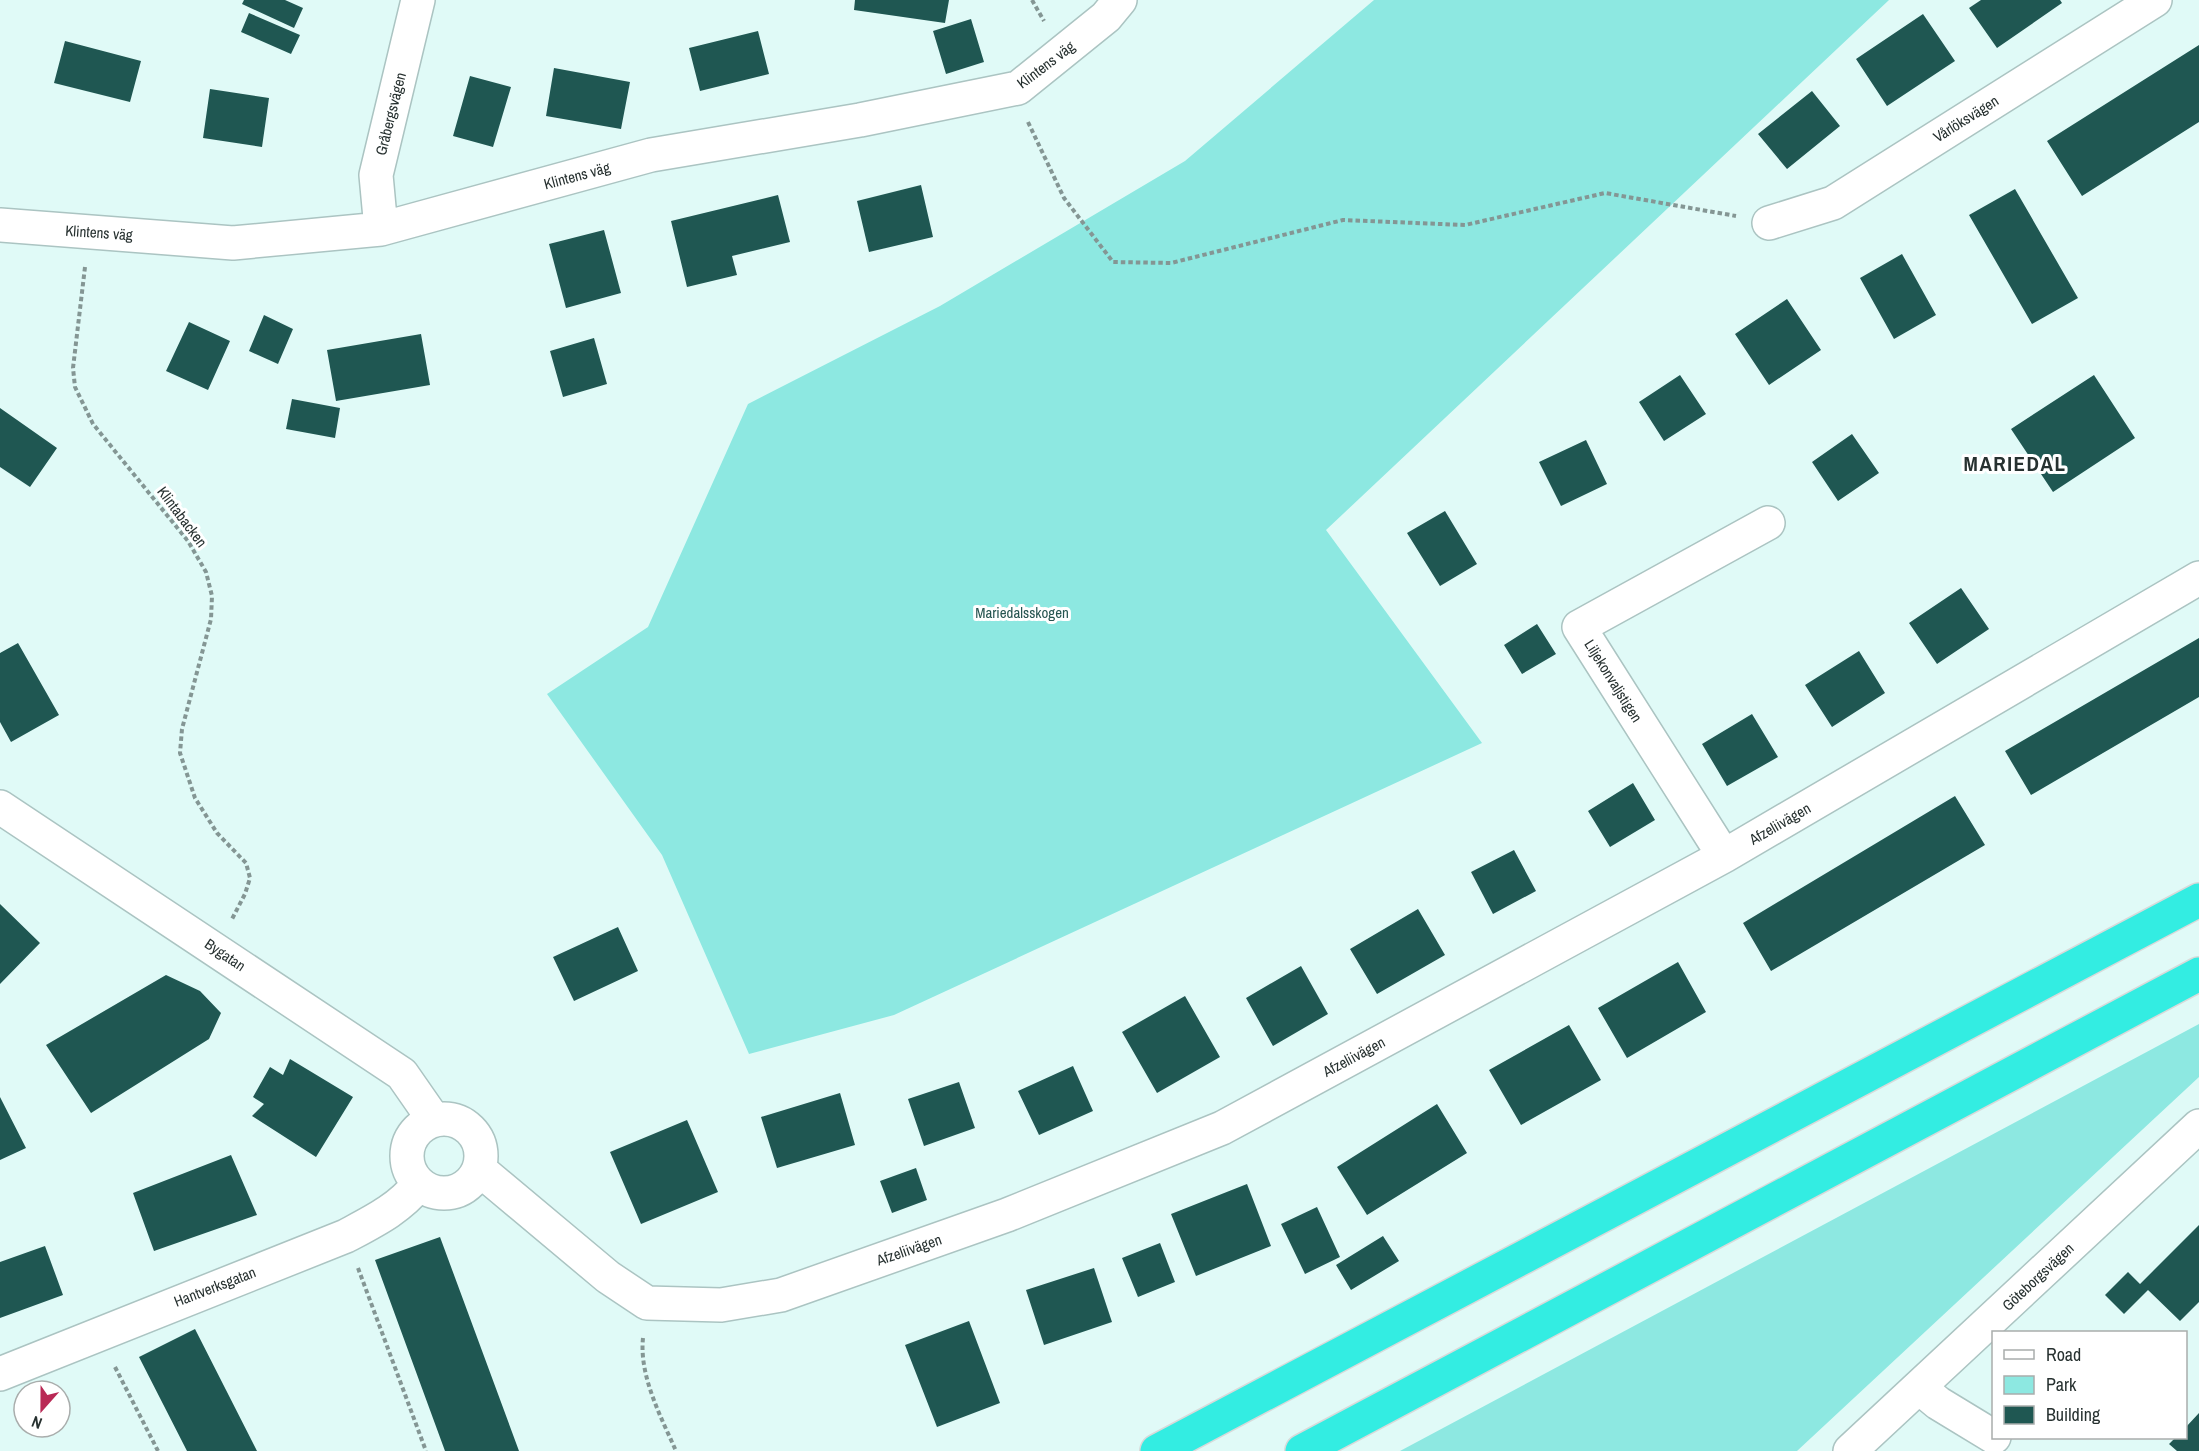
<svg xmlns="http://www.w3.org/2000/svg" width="2199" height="1451" font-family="'Archivo Narrow',sans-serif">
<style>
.green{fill:#8de8e1}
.building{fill:#1f5752}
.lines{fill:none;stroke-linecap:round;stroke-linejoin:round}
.street-casing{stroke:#abc4c2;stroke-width:36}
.highway-casing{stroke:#d8dada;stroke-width:36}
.path{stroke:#849694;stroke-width:4;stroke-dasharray:4.5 3;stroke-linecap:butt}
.street{stroke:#fff;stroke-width:33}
.highway{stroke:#33ede2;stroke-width:33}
.labels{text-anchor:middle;stroke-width:6;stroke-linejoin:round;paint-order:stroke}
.street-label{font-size:15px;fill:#273130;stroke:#fff}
.park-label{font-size:15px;fill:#265450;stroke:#fff}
.district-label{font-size:21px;font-weight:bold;letter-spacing:1.5px;fill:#273130;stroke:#fff}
</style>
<rect width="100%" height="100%" fill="#e0faf7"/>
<path class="green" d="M1374 0H1889L1326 530 1482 743 894 1015 749 1054 662 855 547 694 648 627 748 404 940 306 1185 161Z
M2199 1024V1077L1797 1451H1400Z"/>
<path class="building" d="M244 0H285L303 8 294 28 242 4Z
M855 0H949L945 23 854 10Z
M1981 0H2060L2062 3 1997 48 1969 8Z
M249 13 300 35 291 54 241 32Z
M1923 14 1955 61 1887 106 1856 59Z
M971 19 984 62 946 74 933 31Z
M758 31 769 74 700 91 689 48Z
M65 41 141 61 130 102 54 83Z
M2199 45V122L2082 196 2047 141Z
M554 68 630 82 621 129 546 116Z
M470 76 511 87 493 147 453 136Z
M210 89 269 98 262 147 203 138Z
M1812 91 1840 126 1787 169 1758 134Z
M921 185 933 237 869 252 857 201Z
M2015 189 2078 298 2032 324 1969 215Z
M778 195 790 242 732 256 737 275 687 287 671 221Z
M604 230 621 293 566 308 549 244Z
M1902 254 1936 315 1894 339 1860 278Z
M1787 299 1821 350 1769 385 1735 334Z
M264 315 293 329 278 364 249 351Z
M189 322 230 341 208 390 166 371Z
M421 334 430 385 336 401 327 350Z
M594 338 607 384 563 397 550 351Z
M1680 375 1706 414 1664 441 1639 402Z
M2094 375 2135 438 2053 492 2011 429Z
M292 399 340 408 335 438 286 429Z
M0 408 57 448 30 487 0 467Z
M1852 434 1879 473 1838 501 1812 462Z
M1586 440 1607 484 1561 506 1539 462Z
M1445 511 1477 564 1440 586 1407 533Z
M1961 588 1989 629 1937 664 1909 623Z
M1537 624 1556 654 1522 674 1504 645Z
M2199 638V697L2031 795 2005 751Z
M18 643 59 715 11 742 0 722V653Z
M1859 651 1885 693 1832 727 1805 685Z
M1752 714 1778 757 1727 786 1702 744Z
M1633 783 1655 820 1610 847 1588 811Z
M1955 796 1985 845 1771 971 1743 923Z
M1514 850 1536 891 1493 914 1471 872Z
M0 904 40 943 0 984Z
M1418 909 1445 955 1377 994 1350 949Z
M618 927 638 971 574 1001 553 957Z
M1678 962 1706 1012 1627 1058 1598 1008Z
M1301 966 1328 1014 1273 1046 1246 998Z
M166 975 200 991 221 1013 209 1039 91 1113 46 1045Z
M1185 996 1220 1057 1157 1093 1122 1032Z
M1569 1025 1601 1080 1521 1125 1489 1070Z
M290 1059 353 1097 316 1157 252 1116 264 1104 253 1097 270 1067 283 1075Z
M1073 1066 1093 1111 1039 1135 1018 1091Z
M959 1082 975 1128 924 1146 908 1099Z
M840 1093 855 1145 777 1168 761 1117Z
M0 1097 26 1148 0 1160Z
M1437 1104 1467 1153 1367 1215 1337 1167Z
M687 1120 718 1192 641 1224 610 1152Z
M231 1155 257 1215 154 1251 133 1193Z
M916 1168 927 1200 892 1213 880 1181Z
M1247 1184 1271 1246 1196 1276 1171 1214Z
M1317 1207 1340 1257 1305 1274 1281 1224Z
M2199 1225V1302L2180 1321 2148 1290 2124 1314 2105 1295 2128 1272 2140 1284Z
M1383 1236 1399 1261 1351 1290 1336 1265Z
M440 1237 519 1451H445L375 1260Z
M1160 1243 1175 1282 1138 1297 1122 1258Z
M45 1246 63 1295 0 1318V1262Z
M1094 1268 1112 1322 1044 1345 1026 1290Z
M969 1321 1000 1403 937 1427 905 1345Z
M195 1329 257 1451H187L139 1357Z
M2199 1413V1451H2177L2169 1444 2175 1438H2186V1427Z"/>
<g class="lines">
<g class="street-casing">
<path id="street" d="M1769 223 1833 203 2155 0
M0 225 233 243 381 229 651 155 860 120 1018 88 1106 17 1120 0
M381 229 376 175 418 0
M0 807 402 1074 434 1120
M1724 856 1579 627 1768 523
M407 1156a37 37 0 1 1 74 0a37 37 0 1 1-74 0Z
M479 1169 608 1277 647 1303 721 1305 781 1295 1007 1215 1222 1128 1724 856 2199 578
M0 1374 346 1236C374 1221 399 1209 419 1184
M1920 1388 1938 1403 1994 1437
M1850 1451 2199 1126"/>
</g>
<g class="highway-casing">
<path id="highway" d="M1157 1451 2199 900
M1302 1451 2199 974"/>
</g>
<path class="path" d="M1032 0 1044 21
M1028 122 1064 198 1113 262 1171 263 1343 220 1465 225 1605 193 1736 216
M85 267 73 368 75 387 93 424 188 541 206 572 212 596 211 619 182 729 180 753 195 798 217 833 246 863 250 878 245 894 232 919
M358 1268 426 1451
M643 1338C639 1376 661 1417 676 1451
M115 1367 158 1451"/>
<use href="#street" class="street"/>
<use href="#highway" class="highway"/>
</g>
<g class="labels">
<g class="street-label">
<text transform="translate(1046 65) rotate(-37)" y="5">Klintens väg</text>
<text transform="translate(391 114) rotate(-76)" y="5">Gråbergsvägen</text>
<text transform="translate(1966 119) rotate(-32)" y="5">Vårlöksvägen</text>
<text transform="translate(577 176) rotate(-15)" y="5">Klintens väg</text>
<text transform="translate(99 233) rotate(4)" y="5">Klintens väg</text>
<text transform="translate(182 517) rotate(53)" y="5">Klintabacken</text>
<text transform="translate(1613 681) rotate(58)" y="5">Liljekonvaljstigen</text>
<text transform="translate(1780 824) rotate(-30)" y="5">Afzeliivägen</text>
<text transform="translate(225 955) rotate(34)" y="5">Bygatan</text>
<text transform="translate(1354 1057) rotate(-28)" y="5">Afzeliivägen</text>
<text transform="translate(909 1250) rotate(-19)" y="5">Afzeliivägen</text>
<text transform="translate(2038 1277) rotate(-43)" y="5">Göteborgsvägen</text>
<text transform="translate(215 1287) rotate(-21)" y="5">Hantverksgatan</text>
</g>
<g class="park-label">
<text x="1022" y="618">Mariedalsskogen</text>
</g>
<g class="district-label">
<text x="2015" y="471">MARIEDAL</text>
</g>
</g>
<rect x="1992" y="1331" width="195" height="108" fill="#ffffff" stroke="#a9adac" stroke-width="1.5"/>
<rect x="2004" y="1350" width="30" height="9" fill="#ffffff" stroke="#a9adac" stroke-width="1.5"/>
<text x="2046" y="1361" font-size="18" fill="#273130">Road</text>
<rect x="2004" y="1376" width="30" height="18" fill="#8de8e1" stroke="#a9adac" stroke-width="1.5"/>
<text x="2046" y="1391" font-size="18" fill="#273130">Park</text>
<rect x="2004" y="1406" width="30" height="18" fill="#1f5752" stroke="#a9adac" stroke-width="1.5"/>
<text x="2046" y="1421" font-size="18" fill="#273130">Building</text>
<g transform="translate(42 1409) rotate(201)"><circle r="28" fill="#ffffff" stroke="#a9adac" stroke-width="1.5"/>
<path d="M0-4.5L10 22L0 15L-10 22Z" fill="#b92955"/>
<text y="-9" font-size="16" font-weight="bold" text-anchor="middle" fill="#273130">N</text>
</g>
</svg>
